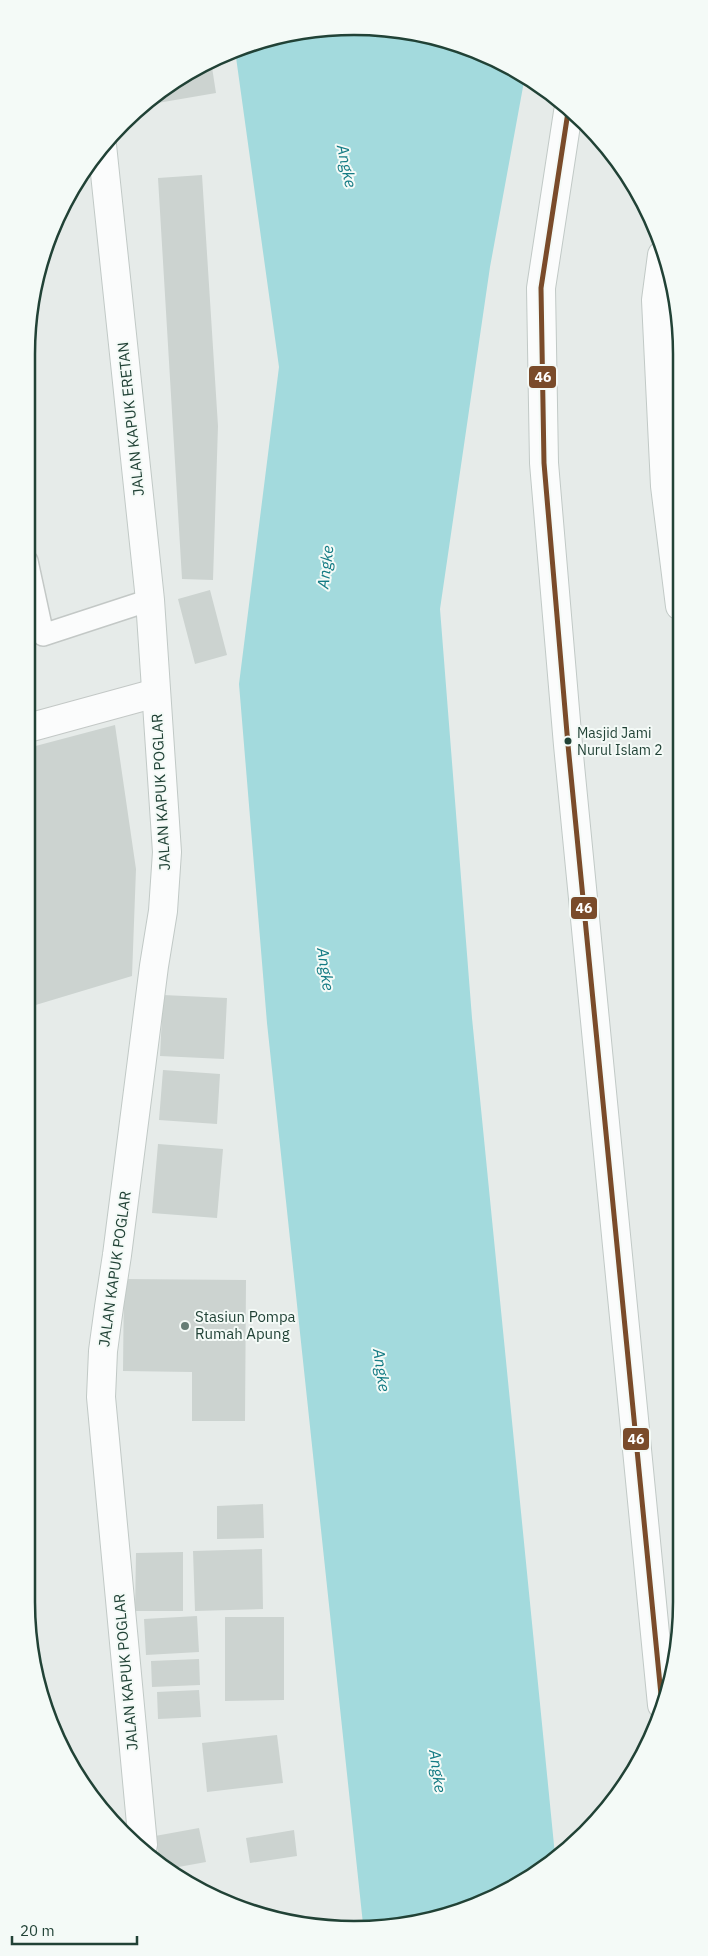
<svg xmlns="http://www.w3.org/2000/svg" width="708" height="1956" font-family="'IBM Plex Sans',sans-serif">
<style>
.water{fill:#a3dadd}
.building{fill:#ccd3d0}
.lines{fill:none;stroke-linecap:round;stroke-linejoin:round}
.lane-casing{stroke:#c3c8c6;stroke-width:24}
.street-casing{stroke:#c3c8c6;stroke-width:30}
.secondary-casing{stroke:#c1c9c6;stroke-width:30}
.lane{stroke:#fbfcfc;stroke-width:21}
.street{stroke:#fbfcfc;stroke-width:28}
.secondary{stroke:#fbfcfc;stroke-width:28}
.bus-1-casing{stroke:#f4faf7;stroke-width:9}
.bus-1{stroke:#7a4b2a;stroke-width:5}
.bus-dot{fill:#214236;stroke:#f4faf7;stroke-width:2}
.poi-dot{fill:#667d75;stroke:#f4faf7;stroke-width:2}
.labels{text-anchor:middle;stroke-width:4;stroke-linejoin:round;paint-order:stroke}
.bus-label{font-size:14px;fill:#214236;stroke:#f4faf7;text-anchor:start}
.street-label{font-size:15px;fill:#214236;stroke:#f4faf7}
.poi-label{font-size:15px;fill:#214236;stroke:#f4faf7;text-anchor:start}
.water-label{font-size:16px;font-style:italic;fill:#147b84;stroke:#f4faf7}
.rim{fill:none;stroke:#214236;stroke-width:2.5}
.line-badge{stroke:#f4faf7;stroke-width:2}
.badge-label{font-size:14px;text-anchor:middle;font-weight:bold;fill:#fff}
</style>
<rect width="100%" height="100%" fill="#e6ebe9"/>
<path class="water" d="M375 27 439 37 518 70 525 76 490 267 440 609 472 1018 555 1855 536 1874 439 1919 363 1924 267 1023 239 684 279 367 235 50C279 30 328 29 375 27Z"/>
<path class="building" d="M211 61 216 93 140 106 190 70Z
M202 175 218 426 213 580 182 579 158 178Z
M210 590 227 655 195 664 178 599Z
M115 725 136 869 132 976 29 1007 28 748Z
M163 995 227 998 224 1059 160 1056Z
M163 1070 220 1074 217 1124 159 1120Z
M158 1144 223 1149 217 1218 152 1213Z
M124 1279 246 1280 245 1421H192V1372L123 1371Z
M263 1504 264 1538 217 1539V1506Z
M262 1549 263 1609 195 1611 193 1551Z
M183 1552V1611H135L136 1553Z
M197 1616 199 1652 146 1655 144 1619Z
M225 1617H284V1700L225 1701Z
M199 1659 200 1685 152 1687 151 1661Z
M199 1690 201 1717 158 1719 157 1692Z
M277 1735 283 1783 207 1792 202 1743Z
M199 1828 206 1862 173 1868 159 1857 155 1836Z
M294 1830 297 1856 250 1863 246 1838Z"/>
<g class="lines">
<g class="lane-casing">
<path id="lane" d="M27 561 43 635 150 600"/>
</g>
<g class="street-casing">
<path id="street" d="M28 728 156 693"/>
</g>
<g class="secondary-casing">
<path id="secondary" d="M568 112 541 288 544 463 568 745 662 1705
M102 145 150 600 167 852 163 911 154 966 117 1255 109 1307 103 1351 101 1397 143 1845
M662 255 656 300 665 486 680 606"/>
</g>
<use href="#lane" class="lane"/>
<use href="#street" class="street"/>
<use href="#secondary" class="secondary"/>
<g class="bus-1-casing">
<path id="bus-1" d="M568 112 541 288 544 463 568 745 662 1705"/>
</g>
<use href="#bus-1" class="bus-1"/>
</g>
<circle class="bus-dot" cx="568" cy="741" r="4.5"/>
<circle class="poi-dot" cx="185" cy="1326" r="5"/>
<g class="labels">
<g class="bus-label">
<text x="577" y="738">Masjid Jami<tspan x="577" dy="17">Nurul Islam 2</tspan></text>
</g>
<g class="street-label">
<text transform="translate(131 419) rotate(-96)" y="5">JALAN KAPUK ERETAN</text>
<text transform="translate(161 792) rotate(-93)" y="5">JALAN KAPUK POGLAR</text>
<text transform="translate(115 1269) rotate(-82)" y="5">JALAN KAPUK POGLAR</text>
<text transform="translate(126 1672) rotate(-95)" y="5">JALAN KAPUK POGLAR</text>
</g>
<g class="poi-label">
<text x="195" y="1322">Stasiun Pompa<tspan x="195" dy="17">Rumah Apung</tspan></text>
</g>
<g class="water-label">
<text transform="translate(347 166) rotate(78)" y="6">Angke</text>
<text transform="translate(325 567) rotate(-83)" y="6">Angke</text>
<text transform="translate(326 969) rotate(82)" y="6">Angke</text>
<text transform="translate(382 1370) rotate(82)" y="6">Angke</text>
<text transform="translate(438 1771) rotate(82)" y="6">Angke</text>
</g>
</g>
<path d="M0 0H708V1956H0ZM354 35H354A319 319 0 0 1 673 354V1602A319 319 0 0 1 354 1921H354A319 319 0 0 1 35 1602V354A319 319 0 0 1 354 35Z" fill="#f4faf7" fill-rule="evenodd"/>
<path class="rim" d="M354 35H354A319 319 0 0 1 673 354V1602A319 319 0 0 1 354 1921H354A319 319 0 0 1 35 1602V354A319 319 0 0 1 354 35Z"/>
<g class="line-badge">
<rect x="528" y="365" width="29" height="24" rx="5" fill="#7a4b2a"/>
<rect x="570" y="896" width="28" height="24" rx="5" fill="#7a4b2a"/>
<rect x="622" y="1427" width="28" height="24" rx="5" fill="#7a4b2a"/>
</g>
<g class="badge-label">
<text x="543" y="382">46</text>
<text x="584" y="913">46</text>
<text x="636" y="1444">46</text>
</g>
<path d="M12 1936v8h125v-8" fill="none" stroke="#214236" stroke-width="2.5"/>
<text x="20" y="1936" font-size="15" fill="#214236" stroke="#f4faf7" stroke-width="4" paint-order="stroke">20 m</text>
</svg>
